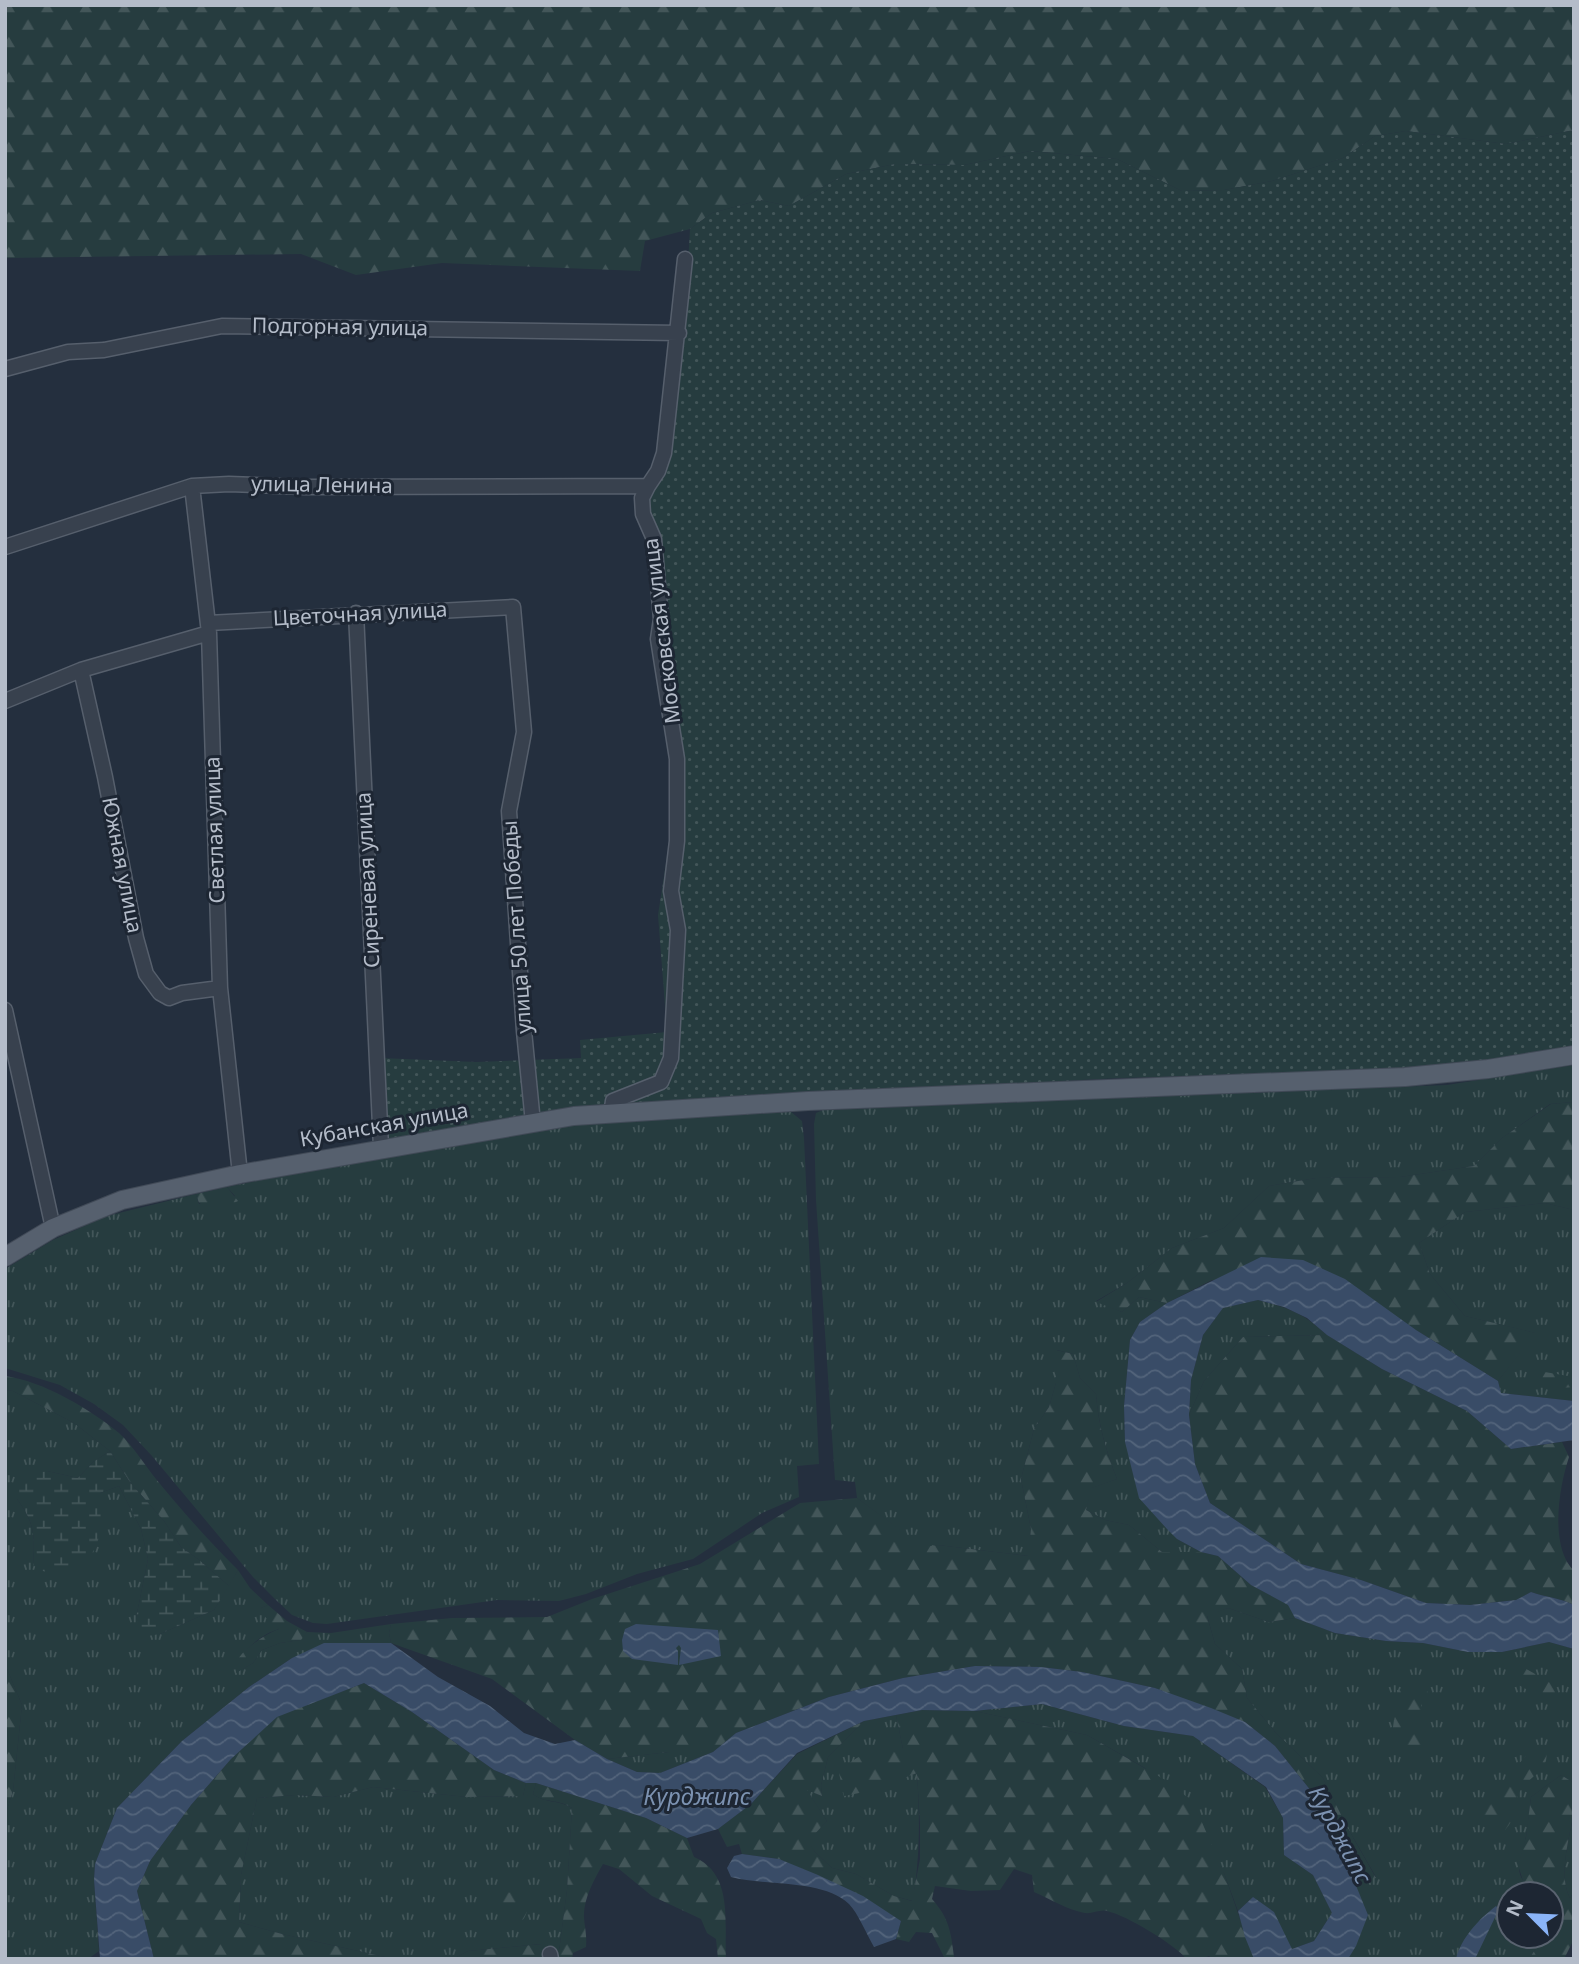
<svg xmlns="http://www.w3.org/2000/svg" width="1579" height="1964" font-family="'Noto Sans',sans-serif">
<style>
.grass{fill:url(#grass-tufts)}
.forest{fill:url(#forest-firs)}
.wetland{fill:url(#wetland-marsh)}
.park{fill:url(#park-dots)}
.water{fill:url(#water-waves)}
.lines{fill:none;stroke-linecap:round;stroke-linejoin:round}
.minor-casing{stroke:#565f6c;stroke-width:17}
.major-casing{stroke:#414a57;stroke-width:20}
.minor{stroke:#38414e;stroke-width:14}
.major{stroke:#56606e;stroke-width:18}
.labels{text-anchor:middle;stroke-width:6;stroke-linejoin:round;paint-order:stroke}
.street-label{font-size:21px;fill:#b4bcc9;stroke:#1d2633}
.water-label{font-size:23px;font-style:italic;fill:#7c92b1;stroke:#1d2633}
</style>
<defs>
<pattern id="grass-tufts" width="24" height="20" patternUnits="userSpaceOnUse" patternTransform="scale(1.75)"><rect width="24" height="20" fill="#263c3f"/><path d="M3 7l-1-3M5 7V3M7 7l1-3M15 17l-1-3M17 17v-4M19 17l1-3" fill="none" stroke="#435659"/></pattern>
<pattern id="forest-firs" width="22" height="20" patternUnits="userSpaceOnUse" patternTransform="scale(1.75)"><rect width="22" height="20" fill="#263c3f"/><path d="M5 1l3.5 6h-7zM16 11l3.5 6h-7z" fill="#435659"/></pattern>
<pattern id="wetland-marsh" width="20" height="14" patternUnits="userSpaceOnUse" patternTransform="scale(1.75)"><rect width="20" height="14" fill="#263c3f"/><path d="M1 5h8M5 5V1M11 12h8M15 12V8" fill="none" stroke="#435659"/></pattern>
<pattern id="park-dots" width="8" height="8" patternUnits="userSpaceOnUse" patternTransform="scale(1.75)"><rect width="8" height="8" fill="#263c3f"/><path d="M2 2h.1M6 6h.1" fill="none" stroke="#435659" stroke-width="1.8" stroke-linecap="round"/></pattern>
<pattern id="water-waves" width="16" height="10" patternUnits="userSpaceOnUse" patternTransform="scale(1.75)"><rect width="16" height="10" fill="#394c67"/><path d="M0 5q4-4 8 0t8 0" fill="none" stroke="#53647b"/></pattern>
</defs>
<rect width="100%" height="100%" fill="#242f3e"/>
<path class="grass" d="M1574 1065V1102L1550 1104 1502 1138 1474 1166 1400 1177 1316 1178 1269 1186 1224 1228 1172 1248 1127 1283 1096 1301 1122 1312 1139 1297 1167 1303 1140 1322 1130 1340 1124 1406 1125 1442 1177 1539 1201 1552H1162L1129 1525 1105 1520 1086 1510 1091 1488 1117 1479C1106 1451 1098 1423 1096 1394L1080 1378 1073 1354 1057 1350 1056 1383 1049 1407 1034 1429 1021 1479 1031 1529 1029 1556 938 1545 924 1548 857 1498 855 1482 835 1480 816 1200 814 1124 816 1113 823 1110 1447 1085Z
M790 1111 802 1121 804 1138 819 1464 797 1466 799 1497 762 1513 693 1559 637 1574 586 1594 559 1601 497 1600 327 1624 313 1623 292 1615 275 1599 253 1577 152 1456 123 1425 94 1404 60 1385 5 1368V1269L53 1240 107 1216 196 1194 199 1204 221 1203 235 1196 227 1187 261 1180 588 1123Z
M1545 1203 1574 1210V1401L1501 1393 1498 1381 1535 1333 1465 1316 1430 1274 1419 1243 1465 1212Z
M1258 1300C1289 1308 1303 1313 1327 1335L1243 1337 1204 1381 1189 1415 1191 1380 1203 1335 1223 1308Z
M5 1390 13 1391 74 1423 110 1451 93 1462 78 1478 47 1471 17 1499C35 1523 35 1536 33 1565L100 1528V1493L119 1486 141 1529 148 1559 136 1618 160 1634 214 1610 238 1570 250 1588 268 1605 261 1608 279 1629C261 1634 237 1653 237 1672L253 1663 262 1650 280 1643 300 1640 307 1632 331 1633 391 1624 389 1633 391 1643 360 1644 292 1658 249 1687 182 1741 117 1808 95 1864 94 1880 99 1951 88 1959H5V1816L13 1791 22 1705 5 1664Z
M1228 1608 1269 1622 1295 1618 1335 1633 1386 1641 1423 1643 1468 1652H1502L1549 1642 1574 1649V1783L1561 1775 1531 1797C1529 1809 1529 1823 1526 1836 1521 1864 1509 1873 1537 1894H1509V1936H1544L1529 1959H1348C1359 1941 1364 1901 1354 1883L1376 1877 1346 1825 1323 1778 1276 1733 1247 1698 1242 1669 1215 1644 1207 1615Z
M1042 1704 1124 1726 1193 1736 1265 1787 1283 1818 1284 1855 1313 1875 1332 1913 1314 1941 1292 1949 1253 1897 1238 1911 1224 1873 1145 1768 1087 1735 974 1711Z
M896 1715 903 1749 896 1780 917 1773C920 1821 920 1854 913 1901L894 1896 856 1874 832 1868 815 1852 807 1841 827 1821 806 1789 822 1796 821 1785 828 1757 864 1721Z
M669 1752H713L660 1773 637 1772 607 1759Z
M526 1783H536L533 1794C546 1804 557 1799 572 1808L567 1890 558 1959H535L543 1958 541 1944 468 1951 453 1959H394L282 1934 239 1922 241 1875 257 1798 296 1795 333 1797 373 1787 467 1797 523 1796Z
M1574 1813V1892L1570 1898C1558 1875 1569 1839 1574 1813Z"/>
<path class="forest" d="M5 5H1574V130L1506 144 1406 131 1375 136 1343 158 1272 181 1224 190 1182 191 1117 159 1030 151 964 165 895 164 846 174 789 206 760 200 712 213 690 229 645 241 640 271 442 263 356 275 301 254 5 258Z
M1574 1102V1210L1545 1203 1465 1212 1419 1243 1430 1274 1465 1316 1536 1333 1498 1381 1416 1330 1212 1280 1167 1303 1139 1297 1122 1312 1096 1302 1127 1283 1172 1248 1224 1228 1269 1186 1316 1178 1400 1177 1474 1166 1502 1138 1551 1104Z
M227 1187 238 1201 230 1205 221 1203 213 1210 199 1203 196 1194Z
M1327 1335 1382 1369 1467 1411 1511 1449 1562 1442 1569 1457C1559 1487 1549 1546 1574 1571V1605C1561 1598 1545 1597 1531 1592L1516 1600 1470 1605 1426 1603 1361 1580 1301 1564 1210 1503 1195 1464 1189 1415 1204 1381 1243 1337Z
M1056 1350 1073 1354 1080 1378 1096 1394C1098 1424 1106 1451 1117 1479L1092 1488 1086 1510 1105 1520 1129 1525 1162 1552H1201L1218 1556 1251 1585 1289 1605 1295 1618 1269 1622 1228 1608 1207 1616 1215 1644 1242 1669 1247 1698 1276 1733 1323 1778 1346 1825 1376 1878 1354 1883 1324 1807 1275 1746 1245 1722 1155 1688 1082 1672 1041 1667 975 1666 903 1678 829 1697 736 1733 713 1752H669L607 1759 575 1740 492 1679 391 1643 389 1633 391 1624 452 1618 547 1617 592 1599 700 1564 800 1503 857 1498 924 1547 938 1545 1028 1556 1031 1529 1021 1479 1034 1429 1049 1407 1056 1383Z
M1533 1370 1574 1377V1387L1549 1389 1527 1381Z
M5 1376C43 1381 90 1409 119 1433 133 1446 144 1464 156 1479 182 1511 209 1541 238 1570L229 1586 198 1559 181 1547 164 1521 129 1481 110 1451 74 1423 13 1391 5 1390Z
M268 1605 287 1621 307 1632 301 1640 280 1643 262 1650 253 1663 236 1673C236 1672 237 1662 237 1661 243 1649 267 1633 279 1629L264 1616 261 1608Z
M5 1664 22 1705 13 1791 5 1816Z
M1521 1666 1553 1684 1558 1697 1539 1696 1511 1681 1515 1673Z
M364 1683 412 1712 494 1770 526 1783 523 1796 467 1797 373 1787 333 1797 296 1795 257 1798 241 1875 239 1922 282 1934 394 1959H154L137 1891 150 1861 191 1805 231 1759 277 1716Z
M1425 1686 1429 1695 1421 1705 1429 1755 1414 1758 1393 1744C1390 1726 1399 1710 1397 1690Z
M922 1710 974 1711 1087 1735 1174 1785 1194 1804 1224 1873 1254 1959H1213L1209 1956 1200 1959H1187C1172 1943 1128 1916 1107 1911 1100 1909 1092 1914 1085 1913 1068 1910 1050 1899 1034 1892L1032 1875 1014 1869 1000 1890 971 1891 935 1886 932 1899C949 1918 951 1932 954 1957L945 1959 932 1933 916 1932 909 1942 896 1939 901 1921 779 1859 742 1854 739 1844 727 1847 718 1829 751 1804 797 1754 864 1721 828 1757 821 1785 822 1796 807 1790 827 1821 808 1841 815 1852 832 1868 856 1874 894 1896 912 1901 920 1859V1824L917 1773 869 1791 844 1796 839 1773C857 1753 876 1747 903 1749L896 1715Z
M1538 1748 1547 1752C1546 1756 1547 1760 1545 1763 1540 1775 1525 1780 1519 1793 1514 1806 1516 1819 1505 1830L1485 1821 1482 1804 1526 1756Z
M1561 1775 1574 1783C1574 1794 1575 1805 1573 1816 1569 1841 1558 1875 1570 1898L1574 1892V1939L1564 1959H1529L1544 1936H1551V1894H1537L1524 1884 1518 1865 1526 1837 1531 1797Z
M536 1783 646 1818 687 1838 694 1857C734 1874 724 1923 726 1959H718L716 1939 707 1933 701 1919 652 1896 619 1869 603 1864C594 1880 583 1899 584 1918 585 1929 587 1936 586 1947L573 1953 572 1959H558L567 1890 572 1808C556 1798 546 1804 533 1794Z
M522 1891 527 1896C528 1909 528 1916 518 1925L501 1910 497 1901 503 1893Z
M542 1944 543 1958 453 1959 468 1951Z"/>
<path class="wetland" d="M110 1451 129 1481 164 1521 181 1547 198 1559 229 1586 214 1610 160 1634 142 1637 136 1618 148 1559 141 1529 119 1486 100 1493C100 1510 103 1533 95 1548 80 1577 59 1583 33 1565 35 1536 35 1523 17 1499L20 1476 47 1471 78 1478 93 1462Z"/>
<path class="park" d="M1574 130V1048L1428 1070 1119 1078 624 1104 560 1109 384 1143 381 1058 476 1062 581 1058 580 1040 667 1032 658 915 673 818 672 762 666 672 646 498 658 480 688 264 690 229 712 213 760 200 789 206 846 174 895 164 964 165 1030 151 1117 159 1182 191 1224 190 1272 181 1343 158 1375 136 1406 131 1506 144Z"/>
<path class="water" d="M1261 1257 1303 1260 1345 1279 1416 1330 1498 1381 1501 1393 1574 1401V1440L1511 1449 1467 1411 1382 1369 1327 1335 1307 1318 1284 1307 1258 1300 1223 1308 1203 1335 1191 1380 1189 1415 1195 1464 1210 1503 1301 1564 1361 1580 1426 1603 1470 1605 1516 1600 1531 1592C1545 1597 1561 1598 1574 1605V1649L1549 1642 1502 1652H1468L1423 1643 1386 1641 1335 1633 1295 1618 1288 1605 1251 1585 1218 1556 1201 1552 1177 1539 1167 1529 1139 1498 1125 1442 1124 1406 1130 1340 1140 1322 1167 1303Z
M636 1624 718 1630 721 1656 679 1665 681 1648 679 1645 676 1648 678 1651V1665L632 1659 623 1651 622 1640 625 1629Z
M324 1643H391L438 1677 490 1706 524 1733 555 1744 575 1740 607 1759 637 1772 660 1773 713 1752 736 1733 829 1697 903 1678 975 1666 1041 1667 1082 1672 1155 1688 1211 1708 1245 1722 1275 1746 1324 1807 1368 1915 1356 1946 1348 1959H1254L1245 1937 1238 1911 1253 1897 1274 1912 1292 1949 1314 1941 1332 1913 1313 1875 1284 1855 1283 1818 1266 1787 1193 1736 1124 1726 1042 1704 974 1711 922 1710 864 1721 797 1753 751 1804 718 1829 687 1838 646 1818 536 1783H526L494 1770 412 1712 364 1683 277 1717 231 1759 191 1805 150 1861 137 1891 154 1959H100L94 1880 95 1864 117 1808 182 1741 249 1687 292 1658Z
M742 1854 779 1859 818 1875 863 1896 901 1921 896 1939 874 1947C867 1935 858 1913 849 1904 824 1879 764 1886 731 1877L727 1868 734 1856Z
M1496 1906 1499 1909 1476 1957 1456 1959C1461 1938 1479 1919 1496 1906Z"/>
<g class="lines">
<g class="minor-casing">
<path id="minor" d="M5 369 68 352 104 350 222 326 679 333
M192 486 209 633 220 988 240 1174
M5 547 192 486 229 484 304 487 648 486
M356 613 381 1147
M208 623 513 607 524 732 509 811 524 1031 533 1123
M81 670 105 777 136 938 146 974 160 993 169 998 182 993 220 988
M5 701 81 670 209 633
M5 1010 53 1228
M611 1114 613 1101 661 1082 671 1058 678 930 671 891 677 841V759L658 639 661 619 654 539 643 514 642 498 648 486 658 471 664 453 685 259
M550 1954 551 1959"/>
</g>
<g class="major-casing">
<path id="major" d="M5 1257 53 1228 122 1200 240 1174 574 1116 808 1101 1405 1077 1488 1069 1574 1055"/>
</g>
<use href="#minor" class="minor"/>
<use href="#major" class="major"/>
</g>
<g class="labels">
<g class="street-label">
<text transform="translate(340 327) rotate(1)" y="7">Подгорная улица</text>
<text transform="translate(322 485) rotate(1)" y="7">улица Ленина</text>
<text transform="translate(360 614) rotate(-3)" y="7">Цветочная улица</text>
<text transform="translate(662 631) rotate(-97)" y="7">Московская улица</text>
<text transform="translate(215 830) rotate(-92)" y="7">Светлая улица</text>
<text transform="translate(122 865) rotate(79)" y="7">Южная улица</text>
<text transform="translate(368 880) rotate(-93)" y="7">Сиреневая улица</text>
<text transform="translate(517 927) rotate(-94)" y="7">улица 50 лет Победы</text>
<text transform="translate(384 1125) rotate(-10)" y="7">Кубанская улица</text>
</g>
<g class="water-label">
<text x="697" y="1805">Курджипс</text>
<text transform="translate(1340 1835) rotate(62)" y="8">Курджипс</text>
</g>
</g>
<rect width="1579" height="1964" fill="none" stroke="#b4bcc9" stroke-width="14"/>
<g transform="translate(1530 1915) rotate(294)"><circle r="33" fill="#1d2633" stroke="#59626f" stroke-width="2"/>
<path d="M0-5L12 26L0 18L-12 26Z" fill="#8ab4f8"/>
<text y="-10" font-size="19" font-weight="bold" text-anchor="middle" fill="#b4bcc9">N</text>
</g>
</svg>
